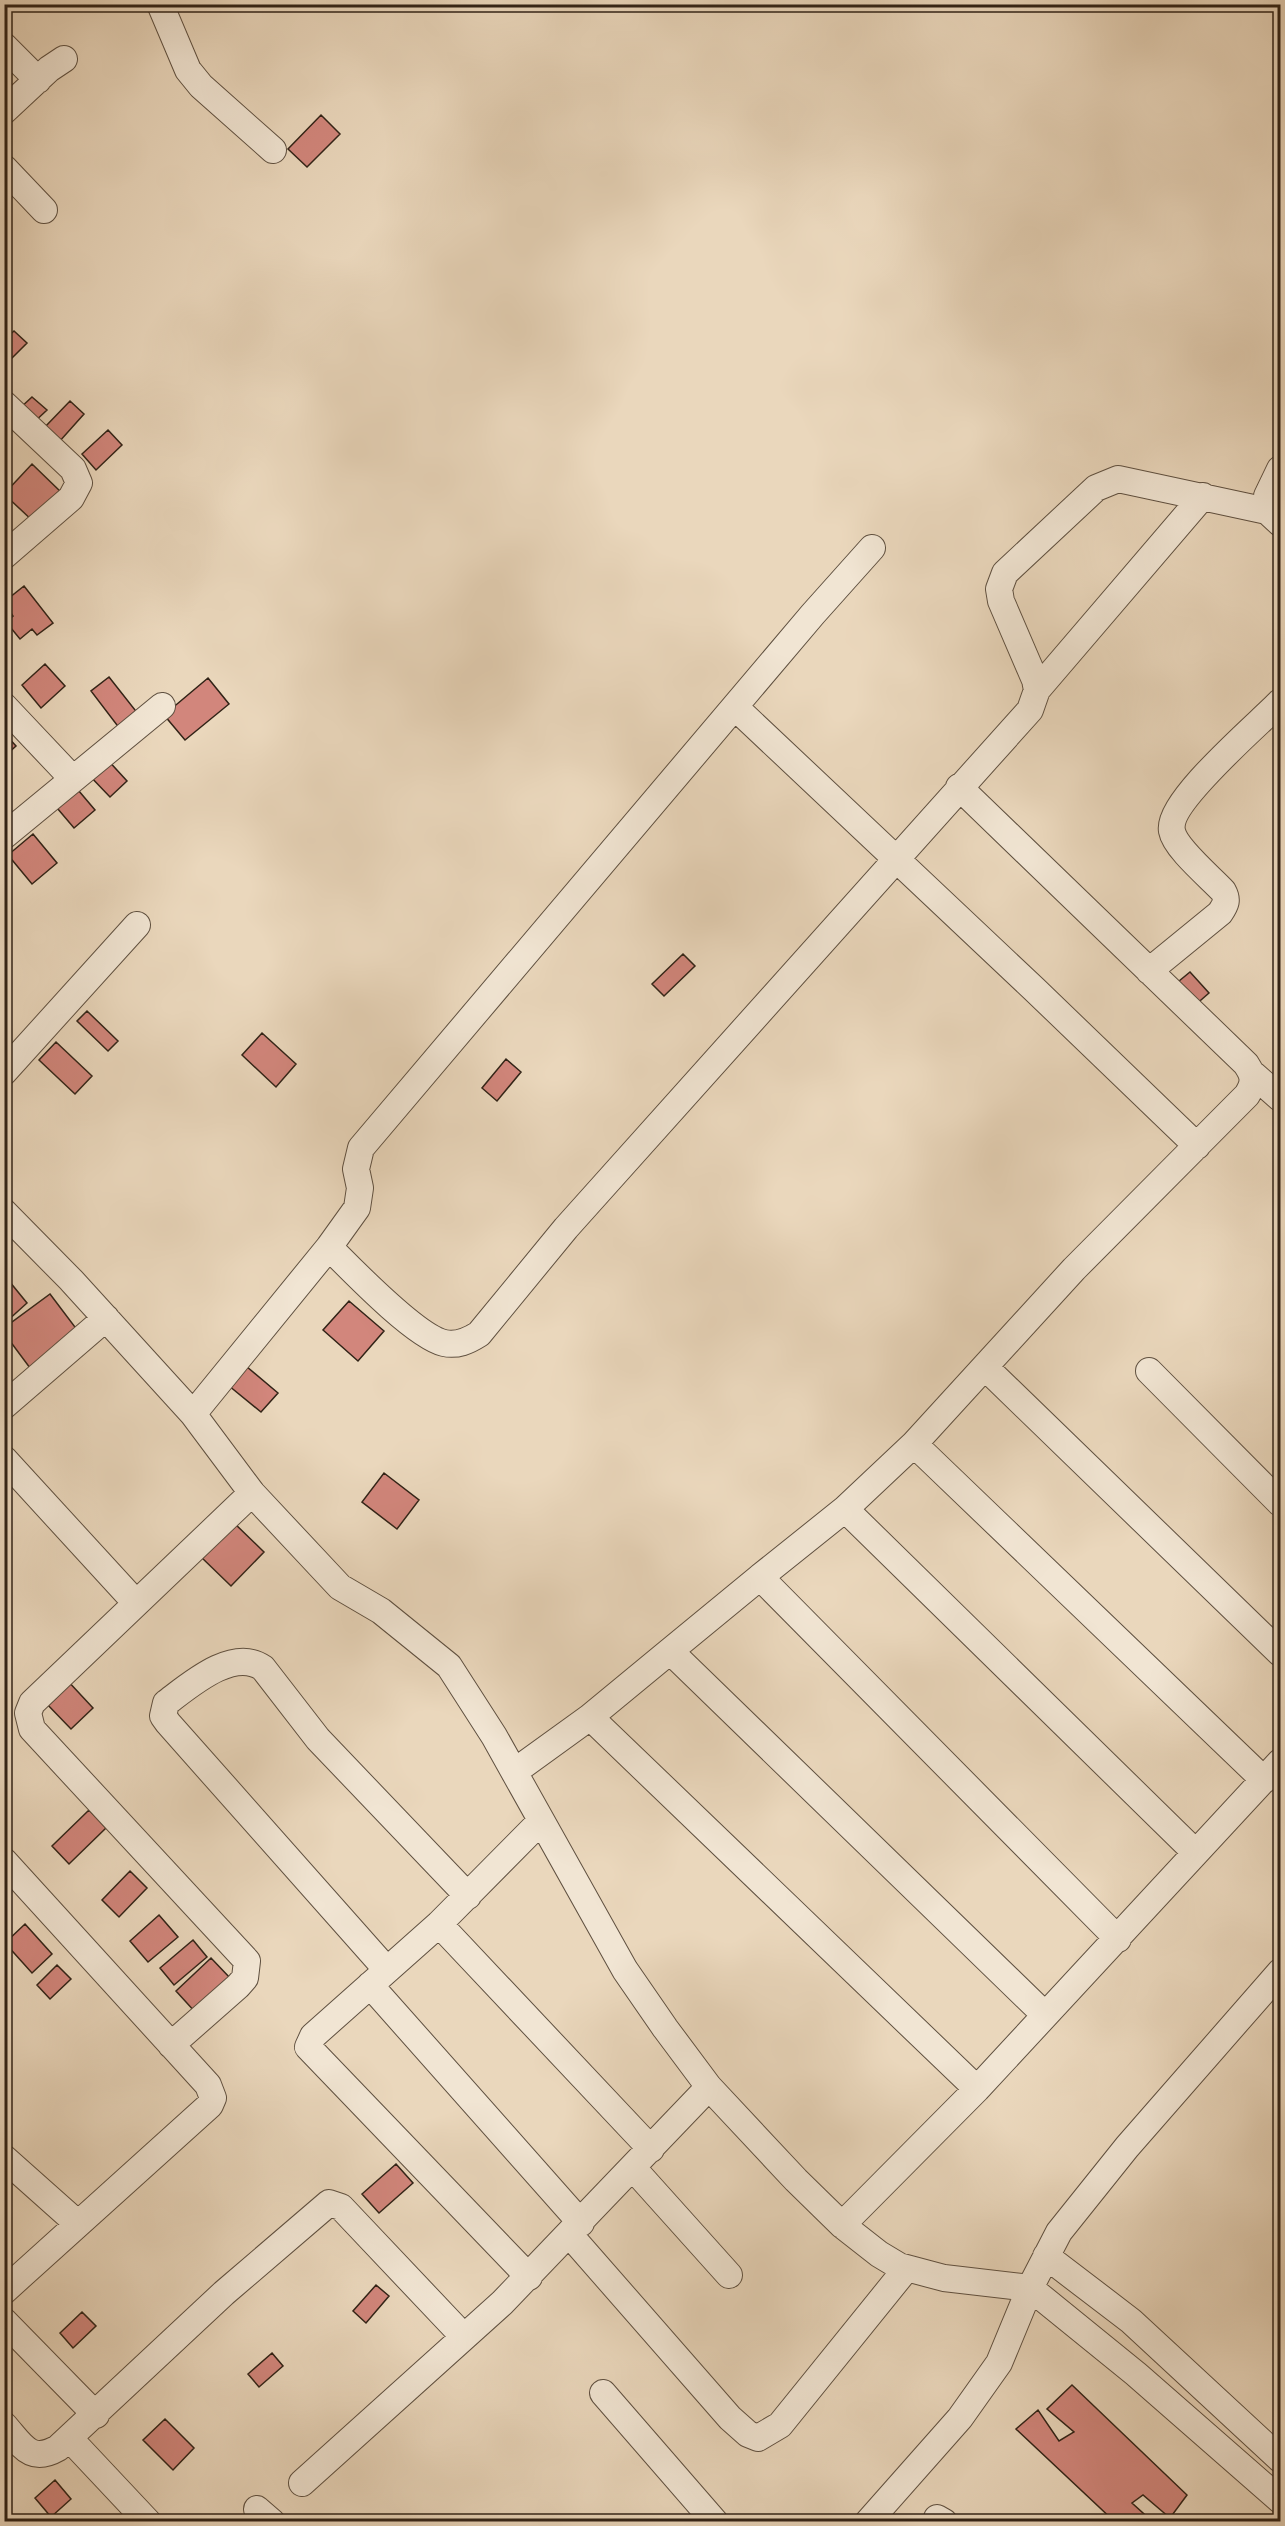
<svg xmlns="http://www.w3.org/2000/svg" width="1285" height="2526" font-family="'IM FELL Great Primer',serif">
<style>
.building{fill:#d2867c;stroke:#312317;stroke-width:1.5}
.lines{fill:none;stroke-linecap:round;stroke-linejoin:round}
.minor-casing{stroke:#5f5040;stroke-width:28}
.minor{stroke:#f1e5d3;stroke-width:26}
</style>
<rect width="100%" height="100%" fill="#ead7bc"/>
<filter id="stains"><feTurbulence type="fractalNoise" baseFrequency=".00333" numOctaves="4"/><feColorMatrix values="0 0 0 0 .2 0 0 0 0 .09 0 0 0 0 .02 0 0 0 .5 -.17"/></filter>
<radialGradient id="worn" r=".72"><stop offset=".6" stop-color="#630" stop-opacity="0"/><stop offset="1" stop-color="#630" stop-opacity=".3"/></radialGradient>
<path class="building" d="M321 115 340 134 307 167 288 149Z
M14 331 27 343 4 366V340Z
M32 397 47 410 31 425 18 410Z
M70 401 84 414 59 442 44 428Z
M108 430 122 445 96 470 82 454Z
M32 464 63 494 35 523 4 494Z
M24 586 53 623 37 635 32 629 20 639 6 622 13 616 4 602Z
M45 664 65 686 41 708 22 685Z
M109 677 139 715 120 729 91 691Z
M208 678 229 704 185 740 164 715Z
M4 733 16 746 4 757Z
M105 757 127 781 110 797 88 774Z
M73 784 95 810 74 828 52 802Z
M33 834 57 863 32 884 8 855Z
M683 954 695 966 664 996 652 984Z
M1190 972 1209 993 1193 1007 1173 986Z
M87 1011 118 1041 108 1051 77 1021Z
M262 1033 296 1064 276 1087 242 1055Z
M56 1042 92 1076 75 1094 39 1060Z
M506 1059 521 1072 497 1101 482 1088Z
M4 1258 11 1266 4 1271Z
M5 1276 27 1303 6 1322 4 1320Z
M50 1294 78 1331 30 1368 4 1333V1328Z
M349 1301 384 1331 358 1361 323 1330Z
M240 1361 278 1393 261 1412 223 1381Z
M384 1473 419 1500 397 1529 362 1502Z
M232 1521 264 1552 231 1586 199 1555Z
M66 1679 93 1708 71 1729 44 1701Z
M89 1810 106 1828 69 1864 52 1846Z
M130 1871 147 1888 119 1917 102 1900Z
M159 1915 178 1937 148 1962 130 1941Z
M25 1924 52 1954 32 1973 5 1943Z
M193 1940 207 1957 174 1985 160 1968Z
M211 1958 231 1979 196 2013 176 1991Z
M57 1965 71 1979 50 1999 37 1985Z
M396 2164 413 2183 379 2213 362 2194Z
M376 2285 389 2296 366 2323 353 2311Z
M82 2312 96 2326 73 2348 60 2333Z
M272 2353 283 2366 259 2387 248 2374Z
M1072 2385 1187 2495 1170 2518 1143 2495 1132 2503 1153 2522H1115L1016 2429 1038 2410 1059 2441 1074 2432 1047 2409Z
M165 2419 194 2448 173 2470 143 2440Z
M55 2480 71 2499 51 2517 35 2498Z"/>
<g class="lines">
<g class="minor-casing">
<path id="minor" d="M160 4 188 70 201 86 273 150
M4 46 38 80
M4 111 49 69 64 59
M4 168 44 210
M4 404 73 469 79 483 71 498 4 556
M1280 469 1267 496V511L1280 523
M1037 690 1203 496
M4 706 72 778
M736 708 1034 989 1197 1146
M4 836 162 706
M1149 971 1220 913C1226 904 1228 900 1223 891 1210 877 1175 848 1172 831 1166 802 1259 724 1280 702
M4 1072 137 925
M1254 1075 1280 1098
M4 1212 71 1280 193 1414 252 1493 325 1571 340 1587 381 1611 449 1666 494 1736 625 1970 665 2028 709 2087 796 2180 842 2225 879 2254 899 2266 944 2278 1030 2288 1136 2374 1280 2500
M329 1247C352 1270 415 1336 444 1343 457 1346 468 1341 479 1334L566 1228 1030 710 1037 690 1035 680 1001 601 999 589 1005 573 1096 488 1118 479 1267 511
M986 1368 1280 1653
M1149 1371 1280 1503
M4 1406 106 1318
M193 1414 329 1247 357 1208 360 1188 356 1169 361 1148 813 614 872 548
M914 1444 1074 1269 1247 1095C1255 1082 1254 1076 1246 1064L959 787
M4 1459 136 1603
M845 1509 760 1577 1118 1939
M760 1577 670 1651 1045 2015
M670 1651 590 1717 977 2089
M514 1772 590 1717
M1195 1852 845 1509 914 1444 1264 1780
M4 1861 208 2085 213 2098 210 2105 4 2291
M439 1924 651 2149
M387 1970 168 1723 163 1716 166 1703C190 1685 233 1647 263 1668L318 1739 468 1896
M370 1985 581 2223
M171 2045 238 1986 245 1978 247 1961 32 1729 28 1713 32 1703 252 1493
M4 2158 77 2223
M633 2168 729 2275
M842 2225 977 2089 1280 1762
M569 2234 730 2418 748 2434 758 2438 780 2425 906 2269
M1046 2256 1131 2321 1280 2459
M529 2277 308 2047 313 2036 439 1924 541 1821
M4 2321 96 2415
M603 2393 715 2522
M4 2425C22 2445 30 2464 58 2448L224 2293 329 2203 341 2207 464 2337
M70 2439 148 2522
M302 2483 502 2303 709 2087
M257 2509 272 2522
M937 2518 944 2522
M868 2522 960 2418 999 2363 1030 2288 1059 2232 1127 2147 1280 1972"/>
</g>
<use href="#minor" class="minor"/>
</g>
<rect width="1285" height="2526" fill="none" stroke="#ead7bc" stroke-width="24"/>
<rect x="6" y="6" width="1273" height="2514" fill="none" stroke="#312317" stroke-width="3"/>
<rect x="12" y="12" width="1261" height="2502" fill="none" stroke="#312317" stroke-width="1.5"/>
<rect width="100%" height="100%" filter="url(#stains)"/>
<rect width="100%" height="100%" fill="url(#worn)"/>
</svg>
